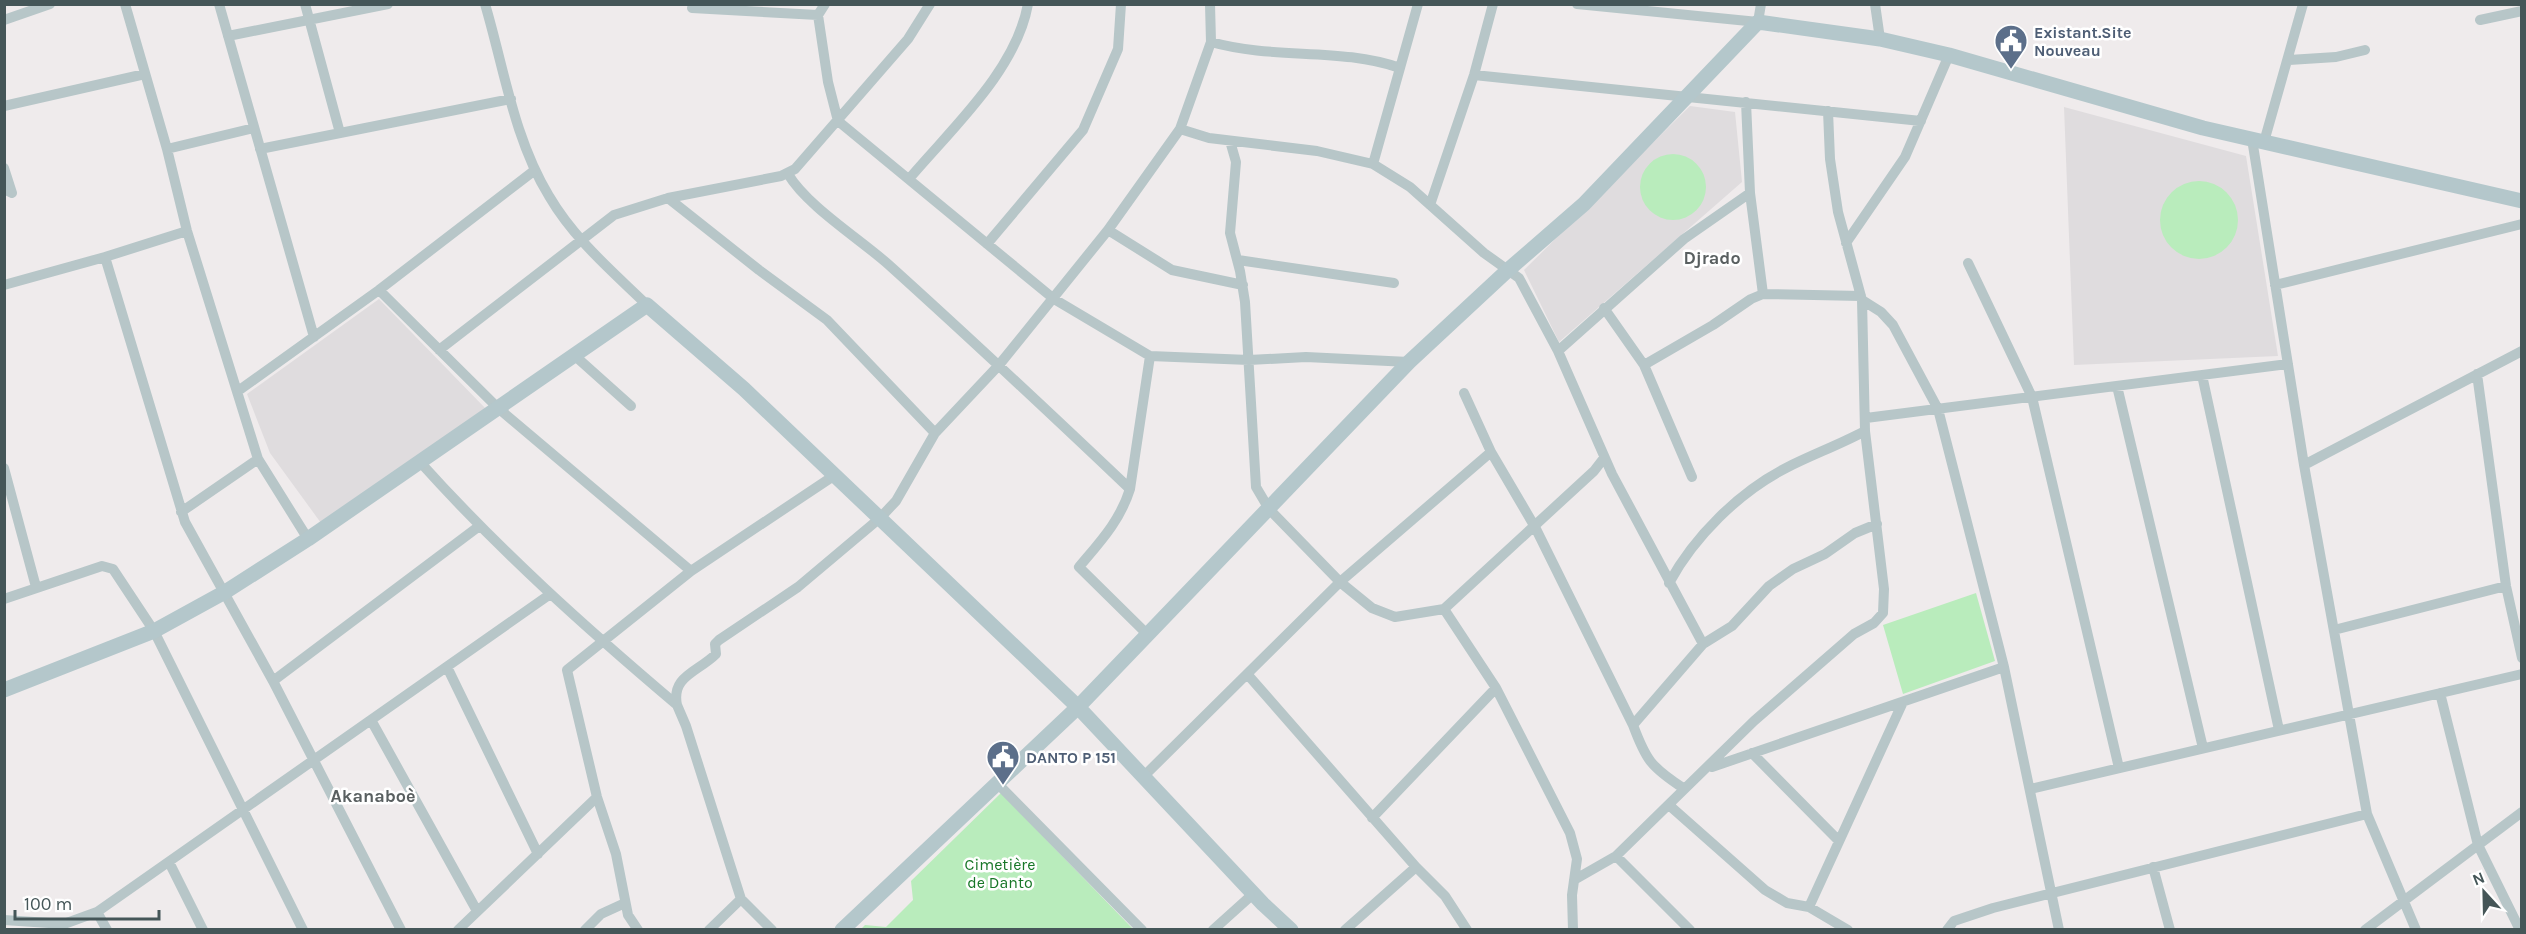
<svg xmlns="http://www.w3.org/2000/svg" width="2526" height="934" font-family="Karla,sans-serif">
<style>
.education{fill:#dfdcde}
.green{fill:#b9ecbc}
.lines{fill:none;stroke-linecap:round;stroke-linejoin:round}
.street{stroke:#b7c6c8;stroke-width:10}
.secondary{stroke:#b4c7cb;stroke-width:15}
.labels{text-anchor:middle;stroke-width:5;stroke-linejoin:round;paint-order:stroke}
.service-label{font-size:16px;font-weight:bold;fill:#4e5e75;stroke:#fff;text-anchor:start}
.park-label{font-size:16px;fill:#187728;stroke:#fff}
.neighbourhood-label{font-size:18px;font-weight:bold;fill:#595f60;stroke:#fff}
</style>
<rect width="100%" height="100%" fill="#efebec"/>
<path class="education" d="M1690 106 1735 112 1742 182 1559 342 1524 270Z
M2064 107 2246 156 2278 356 2074 365Z
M379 299 486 409 321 523 270 453 247 394Z"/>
<path class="green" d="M1640 187a33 33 0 1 1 66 0a33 33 0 1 1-66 0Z
M2160 220a39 39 0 1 1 78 0a39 39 0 1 1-78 0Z
M1976 593 1995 661 1903 694 1883 625Z
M1001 793 1133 929 860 930 865 925 886 927 913 900 911 881Z"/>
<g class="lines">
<path class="street" d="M125 4 167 149 187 231 258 459 308 539
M219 4 314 337
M305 4 340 133
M485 4C504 68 514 139 549 196 574 239 612 271 647 305
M825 4 818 15 828 82 838 121 1054 299 1150 356 1249 360 1306 357 1409 362
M1577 4 1758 22 1761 4
M1875 4 1880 39
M692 8 818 15
M4 20 50 4
M2480 20 2522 11
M228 36 388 4
M1211 42C1275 60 1340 47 1400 68
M2289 60 2336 57 2365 50
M1474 75 1921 121
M1746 102 1750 193 1763 294
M4 106 145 74
M1180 129 1209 138 1317 151 1373 164 1410 187 1484 253 1519 278 1558 351 1612 474 1703 644
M2252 139 2304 465 2367 814 2416 930
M1230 141 1236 162 1230 233 1240 271 1245 302 1256 487 1269 509 1340 582 1372 608 1395 617 1444 609 1594 471 1604 458
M2264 142 2303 4
M167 149 254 128
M260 149 511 99
M1373 164 1418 4
M4 168 12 193 4 189
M788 174C807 206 860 239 889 265 971 339 1051 414 1130 489
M909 179C951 129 1016 71 1028 4
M668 198 759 270 827 320 935 433
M1430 205 1474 75 1493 4
M1108 230 1172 270 1243 285
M1846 243 1905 157 1949 55
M987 244 1083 130 1118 49 1121 4
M105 257 187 231
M1238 260 1394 283
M1968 263 2032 397 2119 768
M4 285 105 257 185 522 273 681 401 930
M2275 285 2522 224
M379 290 498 408 691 571
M1862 300 1881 312 1893 325 1938 409 2004 667 2059 930
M1604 308 1644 365 1692 477
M439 350 614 215 668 198 781 176 795 169 908 39 930 4
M1558 351 1684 239 1750 193
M574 355 631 406
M1644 365 1713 325 1751 299 1763 294 1861 296
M2477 374 2506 586 2522 658
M2202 375 2279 730
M2117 386 2203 748
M238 391 379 290 535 170
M1464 393 1491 452 1535 527 1633 725C1646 760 1651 767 1683 788
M1866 418 2288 364
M420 462C499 550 586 628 677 705L686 726 741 899 772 930
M2304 465 2522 351
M4 468 36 587
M181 512 258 459
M1669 583C1694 537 1739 492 1786 468 1811 455 1839 445 1865 431
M4 599 102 566 113 569 154 631 303 930
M1444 609 1496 688 1570 833 1577 859 1572 895 1573 930
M2334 630 2506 586
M1147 634 1079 567C1100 542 1120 521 1130 489L1150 356
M447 667 538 854
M1248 675 1416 867 1345 930
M273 681 478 527
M2440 693 2478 845 2520 930
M677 705C671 676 698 672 716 654L715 644 719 640 798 587 880 518 896 501 935 433 999 365 1108 230 1180 129 1211 42 1210 4
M371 720 477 911
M1633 725 1703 644 1732 626 1769 586 1793 569 1825 554 1855 533 1877 524
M1752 753 1839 841
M1712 767 2004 667
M1143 777 1340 582 1491 452
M997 783 1142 930
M2030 789 2522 674
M1670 806 1765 890 1787 903 1809 907 1848 930
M1372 818 1496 688
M1616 856 1690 930
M169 862 203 930
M1416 867 1445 896 1467 930
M2153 867 2170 930
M1574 880 1616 856 1754 721 1854 634 1874 623 1883 613 1884 589 1865 431 1862 300 1838 212 1830 159 1828 111
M1809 907 1903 702
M97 912 107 930
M4 920 64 924 97 912 549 595
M458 930 597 797
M585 930 601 914 625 903
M638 930 628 915 616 854 597 797 567 670 691 571 835 475
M709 930 741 899
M1213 930 1253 894
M1947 930 1954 921 1993 908 2367 814
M2365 930 2522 812"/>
<path class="secondary" d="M4 690 154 631 225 592 308 539 647 305 744 389 1078 707 1263 904 1291 930
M842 930 1078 707 1409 362 1508 270 1584 204 1758 22 1880 39 1949 55 2203 128 2522 201"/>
</g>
<defs>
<g id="civic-pin" transform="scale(1.725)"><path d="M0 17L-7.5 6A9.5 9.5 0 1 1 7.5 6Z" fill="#5c6f8a" stroke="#fff"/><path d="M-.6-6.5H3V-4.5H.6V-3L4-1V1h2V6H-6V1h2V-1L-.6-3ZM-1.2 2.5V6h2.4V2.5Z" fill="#fff"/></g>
</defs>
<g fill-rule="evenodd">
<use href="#civic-pin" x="2011" y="41"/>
<use href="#civic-pin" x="1003" y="757"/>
</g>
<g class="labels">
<g class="service-label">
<text x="2034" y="38">Existant.Site<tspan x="2034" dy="18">Nouveau</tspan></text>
<text x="1026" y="763">DANTO P 151</text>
</g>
<g class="park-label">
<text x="1000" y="870">Cimetière<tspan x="1000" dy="18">de Danto</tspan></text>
</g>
<g class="neighbourhood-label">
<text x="1712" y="264">Djrado</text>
<text x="373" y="802">Akanaboè</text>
</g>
</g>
<rect width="2526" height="934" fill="none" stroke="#455658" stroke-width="12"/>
<g transform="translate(2484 892) rotate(338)" stroke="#ffffff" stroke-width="4.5" paint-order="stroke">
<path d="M0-4.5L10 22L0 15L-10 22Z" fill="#455658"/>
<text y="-9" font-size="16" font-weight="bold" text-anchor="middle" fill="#455658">N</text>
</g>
<path d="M15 910v9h144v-9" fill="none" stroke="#455658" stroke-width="3"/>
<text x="24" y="910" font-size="18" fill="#455658" stroke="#ffffff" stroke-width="4.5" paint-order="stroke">100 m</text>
</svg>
